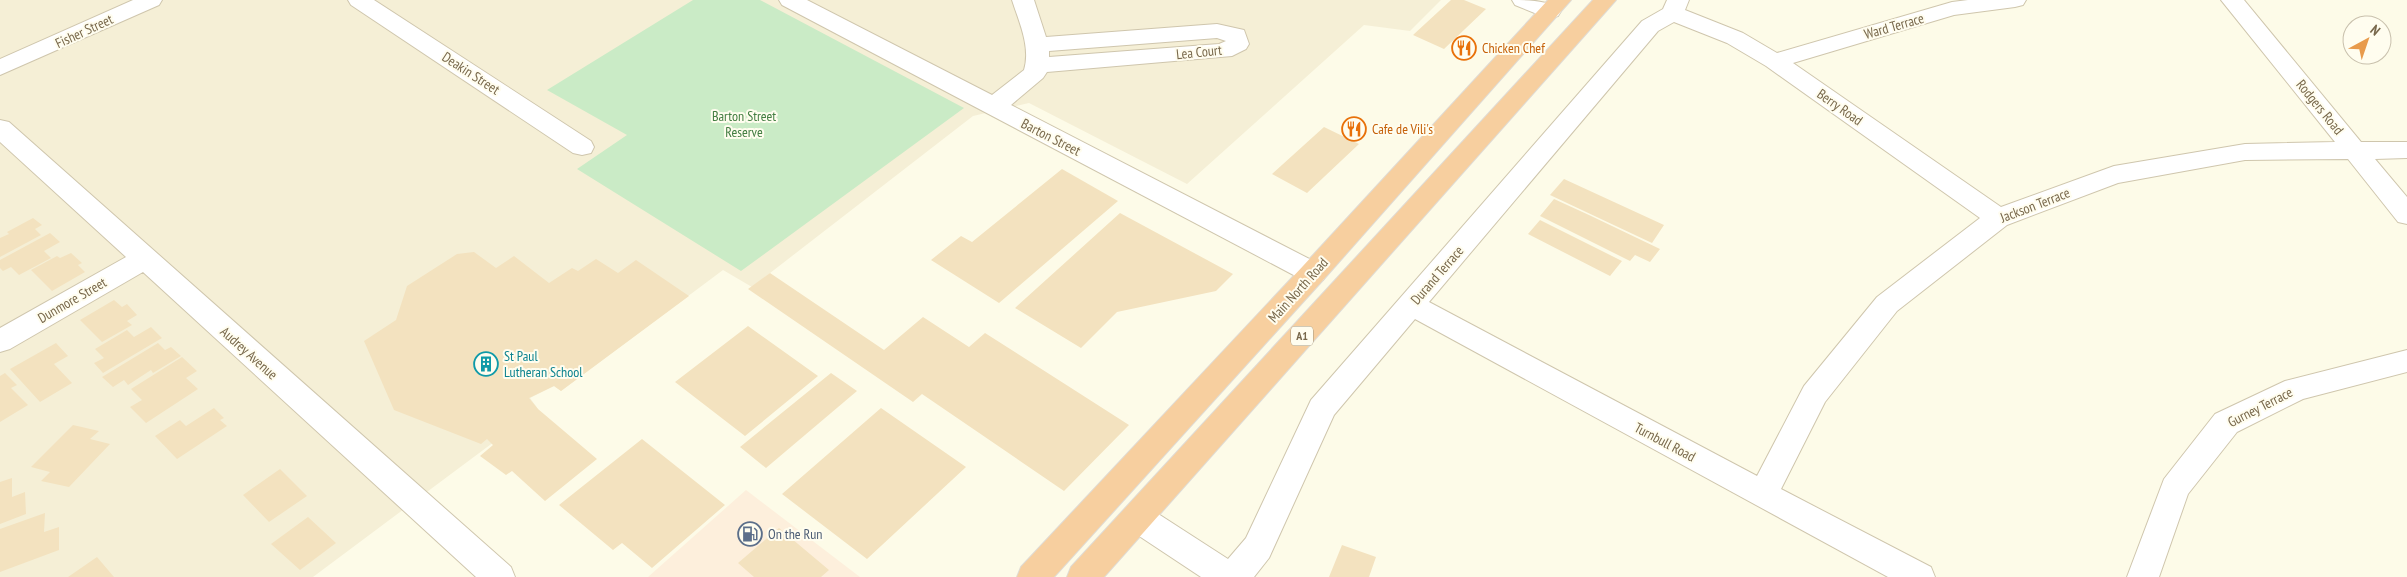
<svg xmlns="http://www.w3.org/2000/svg" width="2407" height="577" font-family="'PT Sans Narrow',sans-serif">
<style>
.residential{fill:#f5efd6}
.commercial{fill:#fdefdc}
.green{fill:#caebc6}
.building{fill:#f3e2bf}
.lines{fill:none;stroke-linecap:round;stroke-linejoin:round}
.minor-casing{stroke:#cfc6ad;stroke-width:2}
.highway-casing{stroke:#dfdbd4;stroke-width:2}
.minor{fill:#fff;fill-rule:evenodd}
.highway{fill:#f7cf9f;fill-rule:evenodd}
.labels{text-anchor:middle;stroke-width:4;stroke-linejoin:round;paint-order:stroke}
.shield{fill:#fffdef;stroke:#a0957c;stroke-width:1}
.shield-label{font-size:12px;font-weight:bold;fill:#78684b}
.street-label{font-size:14px;fill:#78684b;stroke:#fffdef}
.food-label{font-size:14px;fill:#c56008;stroke:#fffdef;text-anchor:start}
.park-label{font-size:14px;fill:#437e42;stroke:#fffdef}
.culture-label{font-size:14px;fill:#0d838f;stroke:#fffdef;text-anchor:start}
.service-label{font-size:14px;fill:#4e5e75;stroke:#fffdef;text-anchor:start}
</style>
<rect width="100%" height="100%" fill="#fdfbe8"/>
<path class="residential" d="M0 0H1441L1410 31 1364 25 1187 184 1029 103 973 116 752 287 723 270 561 391 554 386 530 398 538 409 313 577H0Z"/>
<path class="commercial" d="M746 490 860 577H648Z"/>
<path class="green" d="M693 0H760L964 108 741 271 577 169 627 135 547 90Z"/>
<path class="building" d="M1451 0H1464L1486 9 1444 49 1413 35Z
M1324 127 1359 144 1307 193 1272 174Z
M1062 169 1118 201 999 303 931 260 961 236 972 242Z
M1564 179 1664 225 1652 243 1550 195Z
M1554 199 1589 215 1660 249 1650 262 1635 255 1630 261 1540 216Z
M1120 213 1233 274 1216 291 1117 312 1081 348 1015 308Z
M33 218 42 225 35 229 41 235 0 257V238L9 234 7 232Z
M1540 220 1622 261 1610 276 1528 234Z
M50 233 60 242 44 251 51 258 19 275 11 267 3 271 0 268V260Z
M474 252 496 268 514 256 549 283 572 268 578 271 596 259 618 273 636 260 689 296 561 391 554 386 529 398 538 409 597 459 545 501 512 471 506 475 480 456 493 445 487 439 481 444 394 410 364 341 396 320 407 286 457 254Z
M71 253 82 263 78 265 85 272 52 291 31 270 57 256 60 258Z
M770 273 884 350 923 317 969 347 985 333 1129 425 1064 491 922 394 913 402 748 289Z
M114 300 122 307 127 304 137 315 127 321 132 325 102 342 80 320Z
M748 326 818 376 745 436 675 382Z
M151 327 162 338 103 373 94 363 104 358 95 349 127 330 134 337Z
M56 343 68 356 54 364 72 383 40 402 10 369Z
M158 343 165 350 171 347 181 356 153 373 151 370 128 385 124 380 113 387 102 377Z
M182 357 197 371 186 378 198 389 146 423 130 407 142 400 131 389Z
M5 373 17 385 11 388 28 405 0 422V376Z
M831 373 857 391 766 468 740 447Z
M214 408 224 418 220 420 227 426 177 459 155 436 180 420 186 426Z
M881 408 966 467 867 559 782 494Z
M73 425 99 431 90 439 110 444 69 487 41 481 50 472 31 467Z
M642 439 725 505 652 568 622 543 613 550 559 505Z
M280 469 307 496 269 522 243 495Z
M12 478V497L25 492 26 514 0 524V482Z
M45 513 44 532 59 527V550L0 572V529Z
M308 517 336 543 300 570 271 544Z
M779 528 829 570 821 577H754L738 563Z
M1342 545 1376 557 1369 577H1329Z
M97 557 114 577H68Z"/>
<g class="lines">
<g class="minor-casing">
<path id="minor" d="M133 0H162L159 5 0 75V59Z
M348 0H374L591 141 594 147 591 153 582 155 573 153 351 5Z
M779 0H807L992 95 1024 70C1031 47 1019 22 1012 0H1034L1046 37 1217 24 1244 30 1249 44 1246 49 1232 56 1047 72 1043 78 1011 105 1323 266 1327 273 1323 280 1313 283 1303 280 782 5ZM1217 38 1226 41 1219 44 1049 57V51Z
M1512 0C1528 0 1551 0 1561 11L1558 16 1550 18 1542 16 1515 5Z
M1667 0H1689L1685 10 1743 33 1777 53 1952 2 1968 0H2026L2023 5 2015 7 1954 15 1793 63 2001 207 2114 166 2245 144 2335 142 2221 0H2244L2361 142H2407V158L2375 159 2407 197V224L2398 222 2348 159 2245 160 2118 183 2007 225 1897 311 1825 402 1781 489 1931 567 1935 577H1888L1415 319 1334 415 1269 558 1254 577H1201L1127 528 1122 518 1127 508 1138 504 1149 508 1228 559 1246 538 1311 400 1642 21 1663 9ZM1674 22 1727 43 1766 66 1980 218 1877 297 1804 386 1757 476 1429 302 1658 31Z
M0 120 9 122 511 567 515 577H476L143 272 10 349 0 352V328L126 257 0 142Z
M2407 350V372L2303 399 2237 432 2188 494 2159 577H2127L2164 479 2215 414 2285 381Z"/>
</g>
<g class="highway-casing">
<path id="highway" d="M1548 0H1571L1323 280 1054 577H1017L1021 567 1303 266Z
M1593 0H1616L1104 577H1067L1071 567Z"/>
</g>
<use href="#minor" class="minor"/>
<use href="#highway" class="highway"/>
</g>
<defs>
<g id="restaurant-ring" transform="scale(1.25)"><circle r="9.5" fill="#fffdef" stroke="#e8710a" stroke-width="1.5"/><path d="M-5-6h1v4h1v-4h1v4h1v-4h1v5L-1.5 .5V6h-2V.5L-5-1ZM5-6V6H3V1.5H1.5Q1.5-4 5-6Z" fill="#e8710a"/></g>
<g id="building-ring" transform="scale(1.25)"><circle r="9.5" fill="#fffdef" stroke="#0f9aa8" stroke-width="1.5"/><path d="M-4-6H4V6H1V3H-1V6H-4ZM-2.5-4.3h1.7v1.8h-1.7ZM.8-4.3h1.7v1.8H.8ZM-2.5-1h1.7V.8h-1.7ZM.8-1h1.7V.8H.8Z" fill="#0f9aa8"/></g>
<g id="fuel-ring" transform="scale(1.25)"><circle r="9.5" fill="#fffdef" stroke="#5c6f8a" stroke-width="1.5"/><path d="M-5.5-6h7V0h2V4h1.3V-2.5L3-4.5l.8-.8L6-3V5H2.5V1h-1V6h-7ZM-4.2-4.7v3.2H.2V-4.7Z" fill="#5c6f8a"/></g>
</defs>
<g fill-rule="evenodd">
<use href="#restaurant-ring" x="1464" y="48"/>
<use href="#restaurant-ring" x="1354" y="129"/>
<use href="#building-ring" x="486" y="364"/>
<use href="#fuel-ring" x="750" y="534"/>
</g>
<g class="labels">
<rect class="shield" x="1291" y="326.5" width="22" height="19" rx="4"/>
<g class="shield-label">
<text x="1302" y="340">A1</text>
</g>
<g class="street-label">
<text transform="translate(1894 26) rotate(-16)" y="5">Ward Terrace</text>
<text transform="translate(84 31) rotate(-25)" y="5">Fisher Street</text>
<text transform="translate(1199 52) rotate(-6)" y="5">Lea Court</text>
<text transform="translate(471 73) rotate(33)" y="5">Deakin Street</text>
<text transform="translate(1840 107) rotate(35)" y="5">Berry Road</text>
<text transform="translate(2320 107) rotate(51)" y="5">Rodgers Road</text>
<text transform="translate(1051 137) rotate(27)" y="5">Barton Street</text>
<text transform="translate(2035 205) rotate(-21)" y="5">Jackson Terrace</text>
<text transform="translate(1437 275) rotate(-49)" y="5">Durand Terrace</text>
<text transform="translate(1298 290) rotate(-48)" y="5">Main North Road</text>
<text transform="translate(72 300) rotate(-30)" y="5">Dunmore Street</text>
<text transform="translate(249 353) rotate(42)" y="5">Audrey Avenue</text>
<text transform="translate(2260 407) rotate(-27)" y="5">Gurney Terrace</text>
<text transform="translate(1665 442) rotate(28)" y="5">Turnbull Road</text>
</g>
<g class="food-label">
<text x="1482" y="53">Chicken Chef</text>
<text x="1372" y="134">Cafe de Vili's</text>
</g>
<g class="park-label">
<text x="744" y="121">Barton Street<tspan x="744" dy="16">Reserve</tspan></text>
</g>
<g class="culture-label">
<text x="504" y="361">St Paul<tspan x="504" dy="16">Lutheran School</tspan></text>
</g>
<g class="service-label">
<text x="768" y="539">On the Run</text>
</g>
</g>
<g transform="translate(2367 40) rotate(40)"><circle r="24" fill="#fffdef" stroke="#c9c1ad"/>
<path d="M0-4L9 19L0 12L-9 19Z" fill="#e89b4c"/>
<text y="-8" font-size="14" font-weight="bold" text-anchor="middle" fill="#78684b">N</text>
</g>
</svg>
